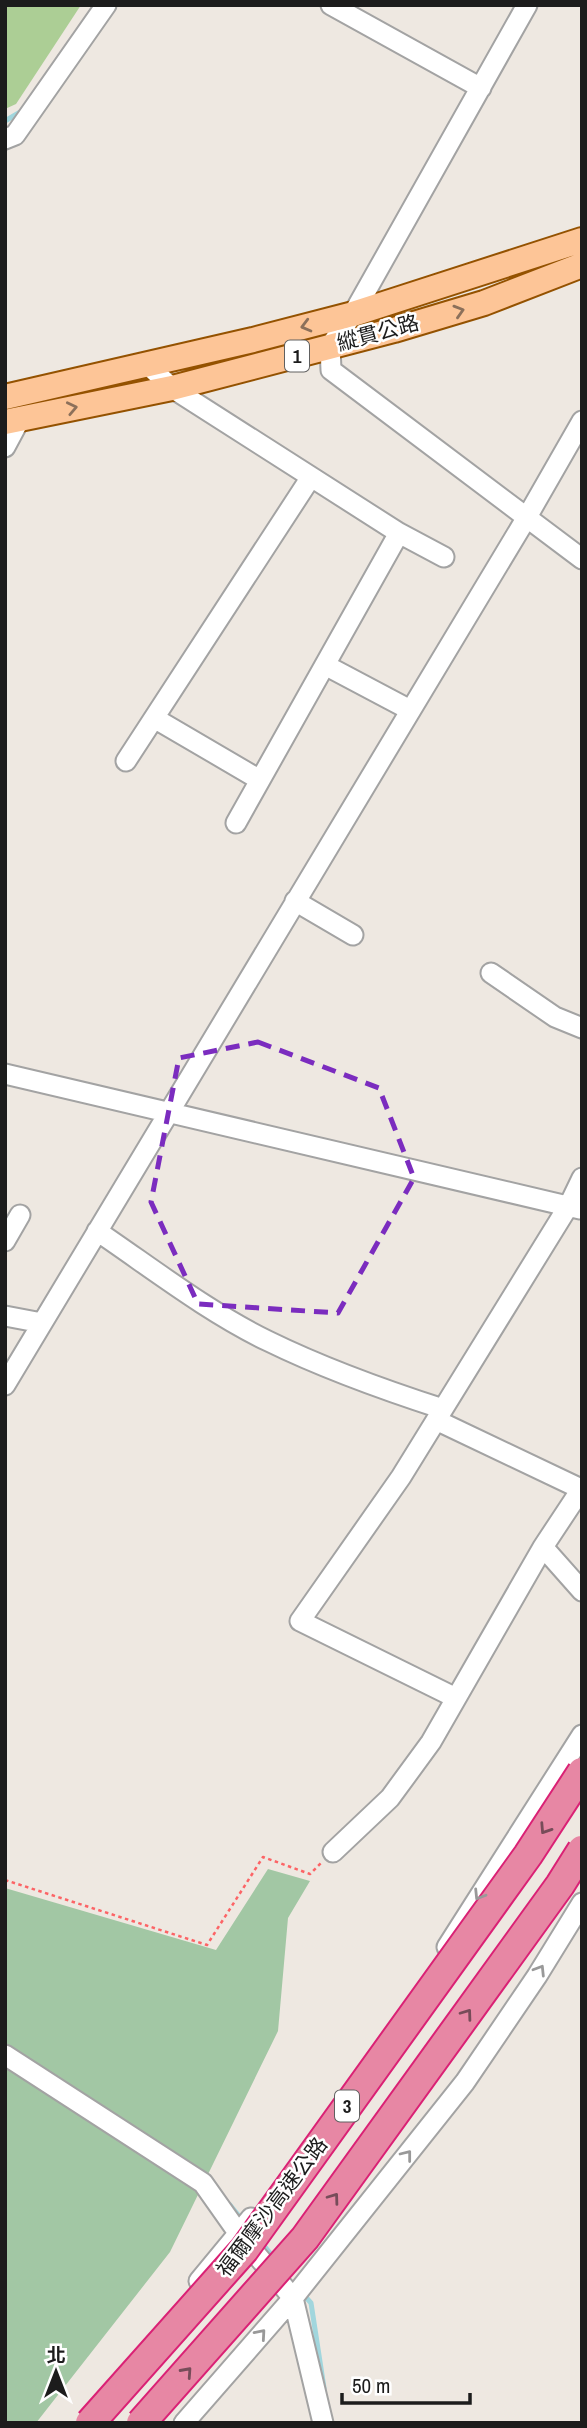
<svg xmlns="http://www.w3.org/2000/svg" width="587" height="2428" font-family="'Archivo Narrow','Noto Sans TC',sans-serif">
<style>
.forest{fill:#acce95}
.cemetery{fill:#a2c7a4}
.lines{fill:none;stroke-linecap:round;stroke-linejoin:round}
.stream{stroke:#a1d6dd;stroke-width:5}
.minor-casing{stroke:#a3a3a3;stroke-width:23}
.major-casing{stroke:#945200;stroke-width:28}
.path{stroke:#fc6466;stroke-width:2.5;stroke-dasharray:3.5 3.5;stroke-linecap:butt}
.minor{stroke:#fff;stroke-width:19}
.major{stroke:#fdc597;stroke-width:24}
.highway-bridge-casing{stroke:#da2175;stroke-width:32;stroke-linecap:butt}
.highway-bridge{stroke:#e787a4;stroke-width:28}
.oneway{stroke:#8c705a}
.oneway2{stroke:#774c59}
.oneway3{stroke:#999}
.marked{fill:none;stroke:#7b2cbf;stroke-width:5;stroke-dasharray:14 9;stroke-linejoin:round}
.labels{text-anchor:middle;stroke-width:5;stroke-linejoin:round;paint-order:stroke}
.shield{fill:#fff;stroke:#606060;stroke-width:2}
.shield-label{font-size:19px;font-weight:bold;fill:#1c1c1c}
.street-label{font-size:21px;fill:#1c1c1c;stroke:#fff}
</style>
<rect width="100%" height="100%" fill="#eee8e1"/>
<path class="forest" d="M5 5H81L16 104 5 109Z"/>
<path class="cemetery" d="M268 1869 310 1881 288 1918 278 2031 170 2252 36 2423H5V1888L216 1950Z"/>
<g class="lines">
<path class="stream" d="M5 121 22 111
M230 2205 243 2221
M261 2242 275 2259
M303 2294 311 2303 324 2388"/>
<g class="minor-casing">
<path id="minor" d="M331 5 481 88
M527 5 353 314 330 346 331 370 582 559
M5 139 15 135 106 5
M147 364 172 388 399 533 444 557
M5 447 20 419
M325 665 410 710
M154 718 260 780
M126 761 311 477
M236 823 399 533
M295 901 353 935
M491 973 555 1017 582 1028
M5 1074 580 1209
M97 1231C153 1269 208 1312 268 1341 325 1369 384 1390 443 1409
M5 1241 20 1215
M5 1316 42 1323
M5 1385 527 517 582 421
M436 1420 581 1489
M543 1547 582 1591
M456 1698 300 1621 401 1477 569 1205 582 1178
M333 1852 390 1798 431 1742 543 1547 582 1488
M447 1947 582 1735
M5 2055 203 2183 239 2234 293 2298 323 2423
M199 2281 251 2218
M184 2423 293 2298 465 2082 537 1976 582 1903"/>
</g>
<g class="major-casing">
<path id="major" d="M5 397 253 340 353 314 582 240
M5 422 172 388 394 330 484 303 582 265"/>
</g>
<path class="path" d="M5 1880 207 1945 263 1857 310 1874 321 1863"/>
<use href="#minor" class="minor"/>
<use href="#major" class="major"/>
<g class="highway-bridge-casing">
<path id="highway-bridge" d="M90 2423 244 2250 528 1855 582 1772
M141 2423 305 2238 560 1885 582 1850"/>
</g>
<use href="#highway-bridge" class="highway-bridge"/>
</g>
<defs><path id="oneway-chevron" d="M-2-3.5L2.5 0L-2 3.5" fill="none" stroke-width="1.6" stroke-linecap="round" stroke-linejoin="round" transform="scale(1.75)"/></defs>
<g class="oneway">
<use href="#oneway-chevron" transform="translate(459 311) rotate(-17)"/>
<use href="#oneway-chevron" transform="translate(306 326) rotate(165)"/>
<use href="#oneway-chevron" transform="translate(72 408) rotate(-12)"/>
</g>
<g class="oneway2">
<use href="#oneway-chevron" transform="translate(545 1829) rotate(123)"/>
<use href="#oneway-chevron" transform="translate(467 2014) rotate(-54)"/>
<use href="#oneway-chevron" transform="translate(334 2198) rotate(-54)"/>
<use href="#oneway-chevron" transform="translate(187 2372) rotate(-48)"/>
</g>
<g class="oneway3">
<use href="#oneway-chevron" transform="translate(479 1895) rotate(122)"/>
<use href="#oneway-chevron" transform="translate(540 1970) rotate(-58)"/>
<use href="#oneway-chevron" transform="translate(407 2155) rotate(-52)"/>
<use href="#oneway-chevron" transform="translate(261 2334) rotate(-49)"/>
</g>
<path class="marked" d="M258 1042 379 1088 414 1178 338 1313 198 1304 151 1202 179 1058Z"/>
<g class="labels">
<g class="shield">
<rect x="285" y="340.5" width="24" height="31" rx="5"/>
<rect x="335" y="2090.5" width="24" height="31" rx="5"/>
</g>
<g class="shield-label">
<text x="297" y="363">1</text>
<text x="347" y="2113">3</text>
</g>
<g class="street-label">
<text transform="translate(378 333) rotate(-15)" y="7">縱貫公路</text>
<text transform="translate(272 2207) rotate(-53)" y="7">福爾摩沙高速公路</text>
</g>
</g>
<rect width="587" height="2428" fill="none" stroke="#1c1c1c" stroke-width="14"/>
<g transform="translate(56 2372)" stroke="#ffffff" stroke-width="5" paint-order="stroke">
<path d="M0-5L12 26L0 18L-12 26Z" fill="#1c1c1c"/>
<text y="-10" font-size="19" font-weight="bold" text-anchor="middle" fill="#1c1c1c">北</text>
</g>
<path d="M342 2393v10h128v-10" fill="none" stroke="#1c1c1c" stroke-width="3.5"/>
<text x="352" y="2393" font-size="21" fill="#1c1c1c" stroke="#ffffff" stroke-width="5" paint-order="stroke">50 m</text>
</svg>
